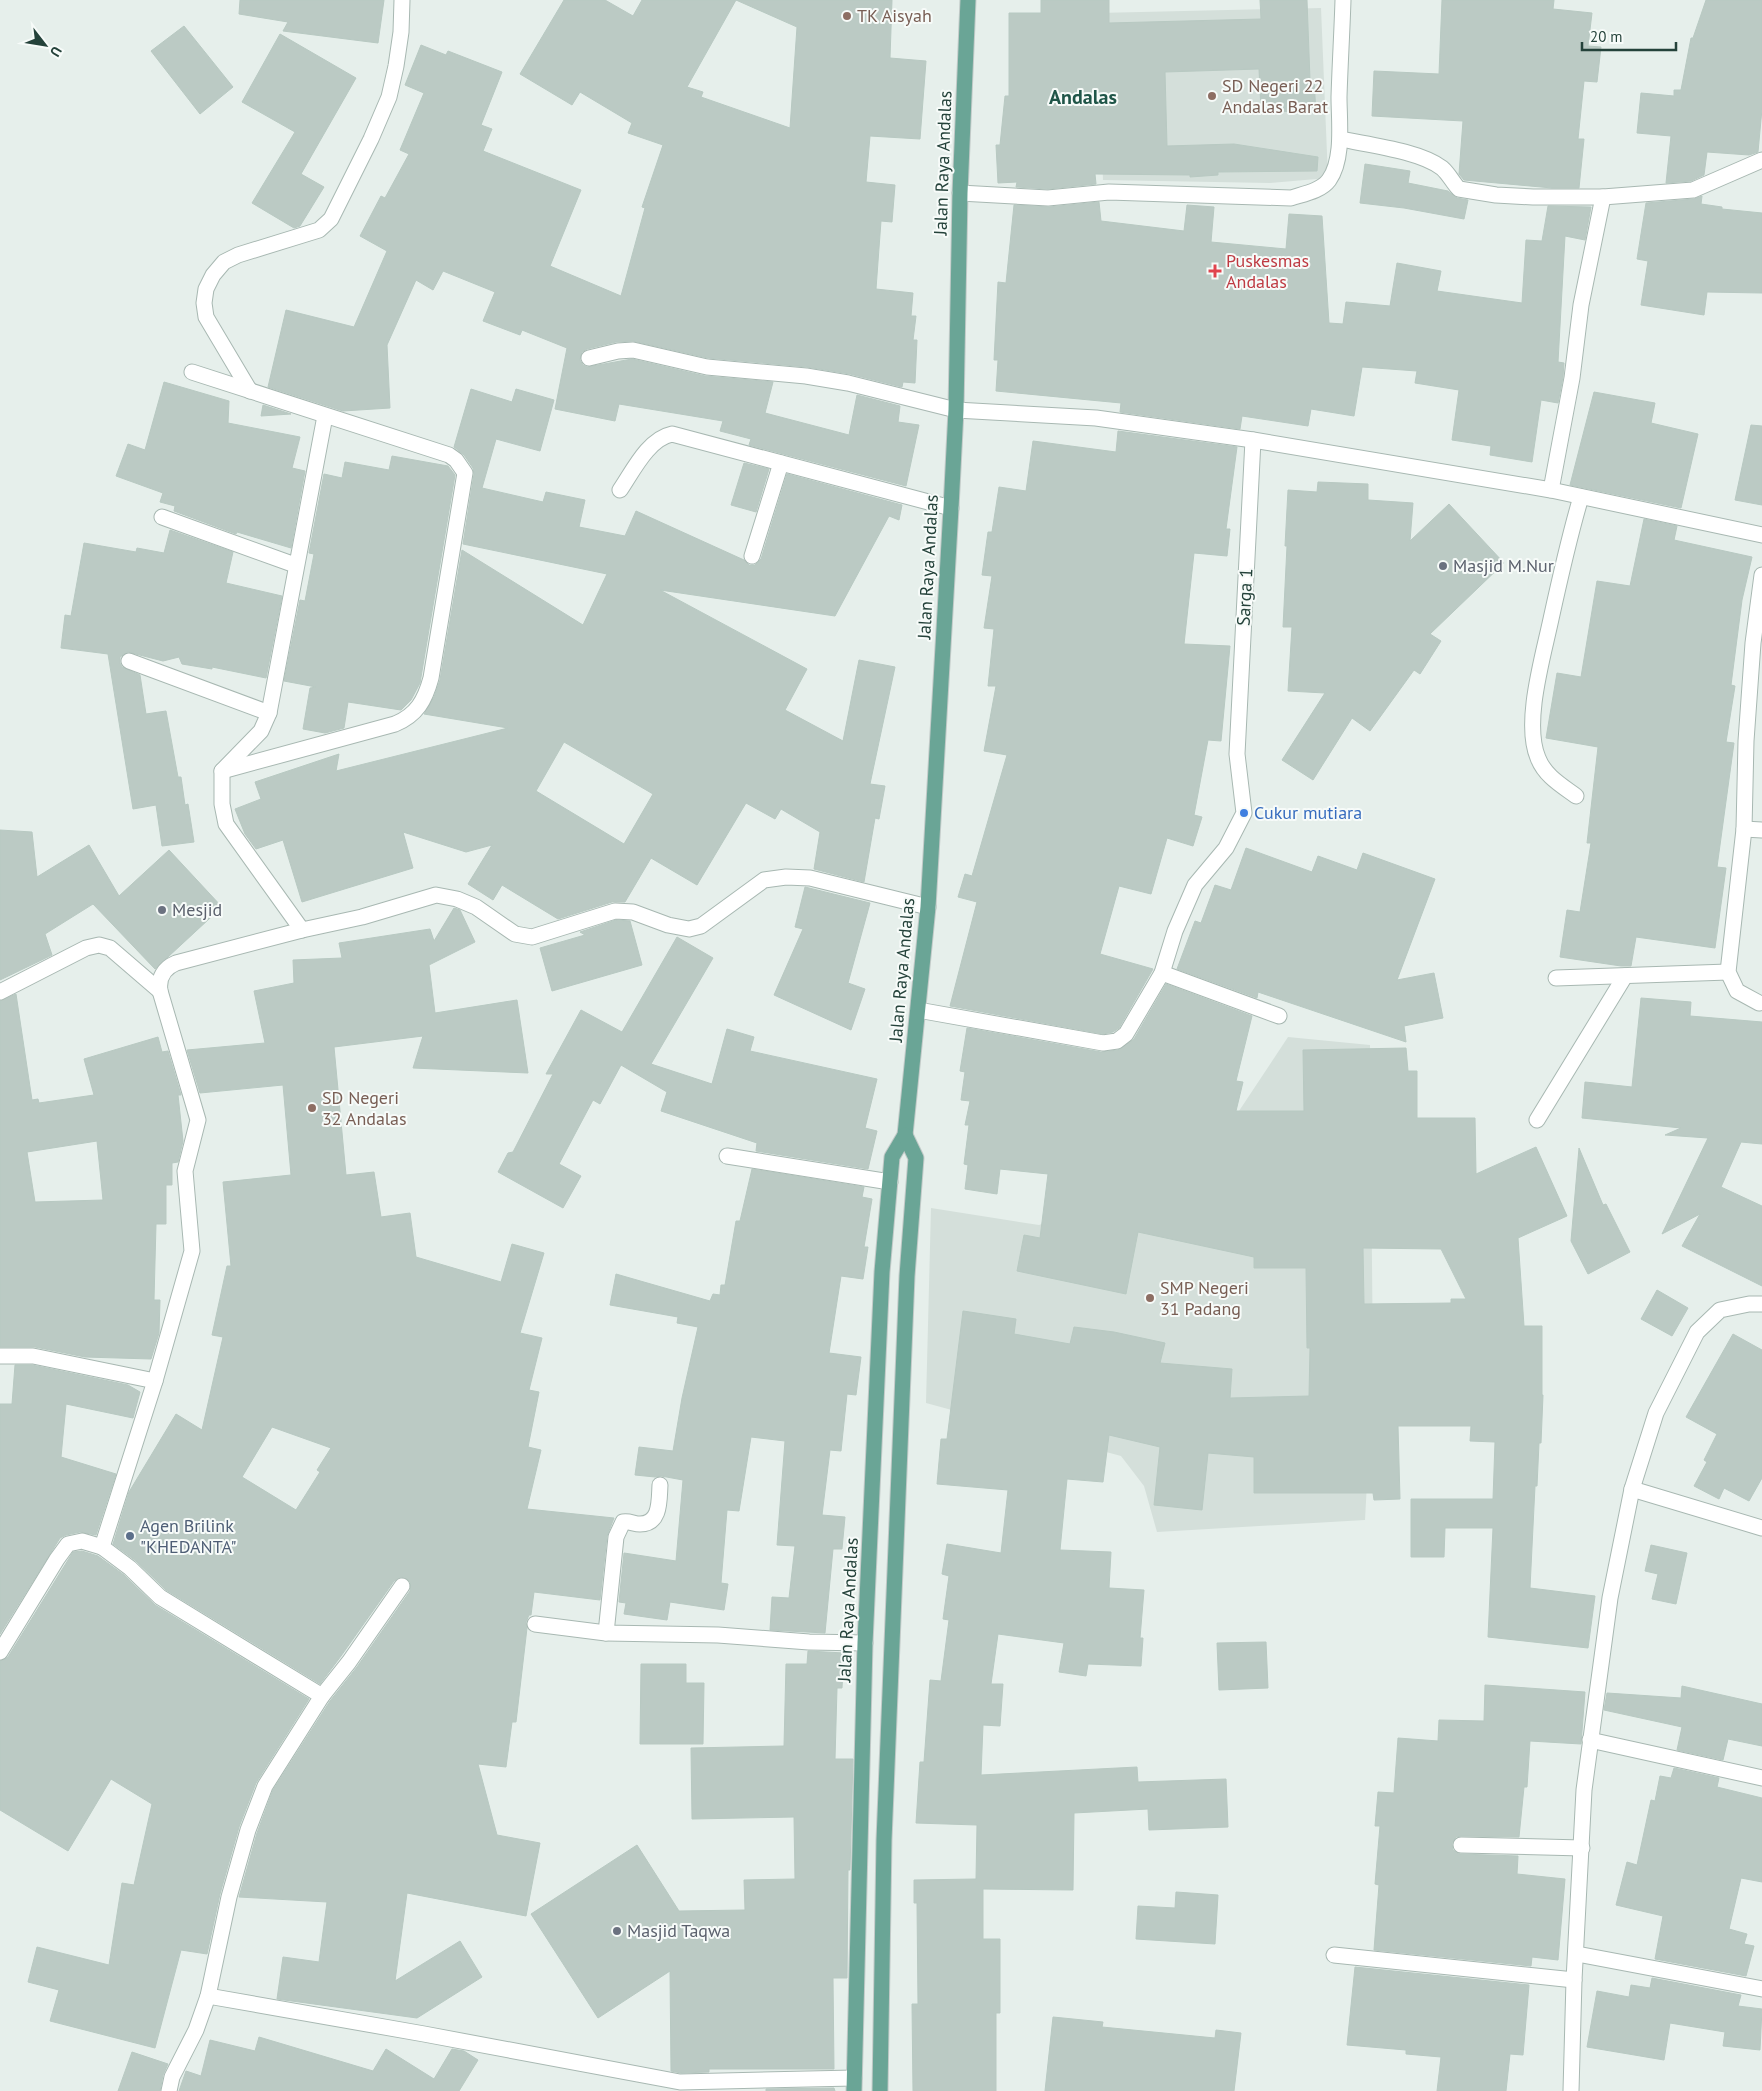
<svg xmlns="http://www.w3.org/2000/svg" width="1762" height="2091" font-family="'PT Sans',sans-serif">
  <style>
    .built { fill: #d4dfda }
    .building { fill: #bbcac4; stroke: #b8c9c2; fill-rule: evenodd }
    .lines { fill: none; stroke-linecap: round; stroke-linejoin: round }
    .minor-casing { stroke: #a8b8b2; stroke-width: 17 }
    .major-casing { stroke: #c2cac8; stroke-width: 17 }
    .minor { stroke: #fff; stroke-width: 15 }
    .major { stroke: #6aa596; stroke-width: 15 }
    .education-dot { fill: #8d6e63; stroke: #f7fbf9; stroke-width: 2 }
    .health-dot { fill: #e0444e; stroke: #f7fbf9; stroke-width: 2 }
    .worship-dot { fill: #6b7280; stroke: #f7fbf9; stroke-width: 2 }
    .shop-dot { fill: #3f7fe0; stroke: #f7fbf9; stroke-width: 2 }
    .service-dot { fill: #5c6f8a; stroke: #f7fbf9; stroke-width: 2 }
    .labels { text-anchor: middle; stroke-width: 4; stroke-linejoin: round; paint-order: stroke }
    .education-label { font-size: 18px; fill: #785e54; stroke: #f7fbf9; text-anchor: start }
    .street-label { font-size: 18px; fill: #24423a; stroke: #f7fbf9 }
    .health-label { font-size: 18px; fill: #be3a42; stroke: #f7fbf9; text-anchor: start }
    .worship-label { font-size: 18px; fill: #5b616d; stroke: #f7fbf9; text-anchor: start }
    .shop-label { font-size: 18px; fill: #366cbe; stroke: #f7fbf9; text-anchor: start }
    .service-label { font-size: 18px; fill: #4e5e75; stroke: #f7fbf9; text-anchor: start }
    .quarter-label { font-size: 20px; font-weight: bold; fill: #1f5548; stroke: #f7fbf9 }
  </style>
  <rect width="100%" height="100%" fill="#e6efeb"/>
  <!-- built -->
  <g class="built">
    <polygon points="1321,8 1328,178 1270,183 1103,180 1097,13"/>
    <polygon points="1288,1037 1370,1045 1373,1372 1365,1520 1157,1532 1144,1486 1121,1456 926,1403 931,1208 1039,1225 1079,1211 1230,1184 1239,1111"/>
  </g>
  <!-- building -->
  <g class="building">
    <polygon points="240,0 384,0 378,43 283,31 288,22 239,14"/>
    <path d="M564 0H605L633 16 642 0H892L890 58 926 61 920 139 870 136 866 182 895 185 892 222 881 221 876 289 913 293 911 316H916L913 340H917L915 383 903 382 902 387 850 374 807 367 708 358 633 341 616 342 587 349 582 352 580 360 583 365 587 367 632 359 705 376 773 382 765 413 849 435 857 395 900 406 898 422 919 425 906 486 749 445 751 439 720 431 723 421 619 404 615 421 555 409 567 348 522 330 520 335 483 321 495 292 443 271 433 290 416 280 387 345 390 408 343 411 268 387 286 310 354 327 387 251 360 236 381 196 385 198 409 154 400 150 424 93 405 85 421 45 446 55 448 51 502 72 481 125 492 129 483 151 581 190 550 266 621 296 645 208 642 207 663 145 628 133 632 123 580 92 572 105 520 74ZM736 0 797 27 790 128 701 97 703 92 687 87Z"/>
    <polygon points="1041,0 1109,0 1109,23 1261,19 1260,0 1307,0 1310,80 1314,80 1316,113 1261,110 1259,69 1165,72 1167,146 1234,144 1318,157 1317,171 1218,172 1218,175 1190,177 1190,175 1095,174 1096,184 1048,189 1016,187 1017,182 998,183 996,145 1000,145 1005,96 1009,96 1009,13 1041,13"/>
    <polygon points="1442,0 1554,0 1553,9 1592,13 1588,46 1601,47 1597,82 1584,81 1578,139 1584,139 1579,188 1552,188 1464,180 1459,174 1463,121 1372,116 1374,71 1439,74"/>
    <polygon points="1706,0 1762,0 1762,109 1758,152 1749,155 1707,152 1704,175 1691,181 1666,183 1671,136 1637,133 1641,93 1674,96 1674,90 1681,90 1691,38 1693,38"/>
    <polygon points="184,26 233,87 200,114 151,51"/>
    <polygon points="280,34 356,78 301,174 324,187 300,226 294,228 252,203 295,132 242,102"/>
    <polygon points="1365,164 1410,171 1408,183 1448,191 1457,198 1468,200 1464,219 1404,208 1360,203"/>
    <polygon points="1702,196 1701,204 1722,207 1722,209 1762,213 1762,293 1707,292 1704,315 1641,305 1648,261 1637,259 1646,203 1694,199"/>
    <polygon points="1099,202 1101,221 1184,231 1187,205 1214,207 1211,242 1286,249 1289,214 1322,216 1329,323 1343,324 1346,302 1390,306 1397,263 1441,271 1437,291 1522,303 1526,240 1542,241 1548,206 1591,207 1585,240 1565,236 1558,362 1564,363 1563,377 1558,403 1541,400 1532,462 1490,455 1491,446 1452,440 1459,390 1415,383 1417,371 1362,367 1354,416 1311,409 1308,426 1242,416 1240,429 1120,412 1121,403 996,391 998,360 994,360 998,282 1006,283 1014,205 1049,207"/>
    <polygon points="164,382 229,401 228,423 300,437 292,468 305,471 291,548 237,532 236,534 174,511 175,506 160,502 163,493 116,476 128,444 145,450"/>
    <path d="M471 389 512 402 516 389 554 400 540 451 496 439 482 488 543 502 546 492 585 500 579 527 625 536 636 511 744 560 749 565H755L761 559 787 474 902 505 899 520 889 516 835 616 660 590 807 669 785 710 843 741 859 660 895 667 870 784 885 786 879 819 875 818 864 882 814 869 820 832 781 809 775 819 746 803 697 885 651 858 625 902H612L558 919 502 885 493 900 468 884 492 845 466 852 403 832 413 868 302 902 283 840 256 849 245 834 235 809 261 799 255 782 339 754 336 771 508 728 424 714 434 697 440 680 462 550 583 625 607 574 463 544 474 474 473 468 464 455 454 447ZM564 742 653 794 624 844 536 791Z"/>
    <polygon points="1594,392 1655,403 1651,423 1698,434 1681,508 1570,485"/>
    <polygon points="263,405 291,414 261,416"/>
    <polygon points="1751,425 1762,426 1762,505 1735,500"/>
    <polygon points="1118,431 1237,447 1226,529 1230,529 1227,556 1194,553 1184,644 1230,646 1221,741 1208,740 1194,815 1202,817 1193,846 1167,838 1151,894 1119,886 1100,954 1153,969 1119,1028 1113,1032 1103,1034 950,1006 977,902 958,897 965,874 972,876 1007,755 984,751 996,686 988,686 994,629 984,628 992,576 982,575 988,532 992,532 999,487 1026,491 1033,441 1116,452"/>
    <polygon points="392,456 448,466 455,475 420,683 411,700 401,710 348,702 344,728 325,733 303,729 310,688 316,687 284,681 300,600 305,601 314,554 309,553 324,474 342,478 345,462 389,470"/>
    <polygon points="744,463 769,469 756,512 731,505"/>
    <polygon points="1318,482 1368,484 1368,500 1413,503 1410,541 1449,504 1504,563 1430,634 1441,641 1420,674 1414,670 1370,731 1352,718 1313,780 1282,760 1325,693 1288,691 1292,627 1283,627 1287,546 1285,546 1288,490 1317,492"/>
    <polygon points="1644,519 1677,526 1674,540 1752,557 1742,600 1731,685 1735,686 1726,742 1734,743 1717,867 1726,868 1715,948 1636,937 1631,966 1621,966 1560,957 1567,910 1580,912 1591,843 1587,843 1598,747 1546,738 1557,673 1581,677 1597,581 1630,586"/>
    <polygon points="170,530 233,552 226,583 282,596 266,678 212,667 212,669 182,664 179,657 163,661 128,652 120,657 120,663 122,667 140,675 146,714 166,711 178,777 181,777 185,805 188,804 194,842 162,846 156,805 133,809 108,654 61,648 65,615 71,616 84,543 136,552 137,548 164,553"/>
    <polygon points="0,830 32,832 37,877 89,845 119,896 169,850 222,907 155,969 93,904 45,934 52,955 0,980"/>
    <polygon points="1246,848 1312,872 1318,856 1357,870 1363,853 1435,879 1397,980 1434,973 1443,1018 1404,1026 1406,1042 1258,992 1257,998 1177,969 1195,921 1201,923 1215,885 1231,890"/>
    <polygon points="805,887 870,903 848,983 865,989 851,1030 774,995 803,929 795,927"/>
    <path d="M454 908 460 910 475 942 429 965 435 1013 517 1000 528 1073 413 1068 423 1036 334 1047 346 1175 374 1172 381 1217 410 1213 416 1257 501 1282 512 1244 544 1253 520 1333 542 1338 529 1390 539 1392 528 1447 541 1450 527 1509 614 1518 607 1536 600 1600 534 1592 531 1615H529L526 1622 527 1628 516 1722H512L506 1767 478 1764 497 1835 540 1843 526 1916 407 1893 395 1981 460 1941 482 1977 417 2018 277 1999 283 1957 319 1962 327 1902 239 1897 257 1833 273 1790 330 1701 357 1667 410 1591V1582L402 1577 394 1581 341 1656 320 1684 166 1590 136 1561 113 1544 129 1492 176 1414 202 1430 223 1337 212 1335 227 1266H231L223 1182 291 1175 283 1085 200 1093 187 1050 265 1043 254 991 294 983 293 960 342 958 339 943 430 929 434 941ZM272 1427 331 1448 317 1470 320 1472 296 1510 242 1477Z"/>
    <polygon points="616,920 630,921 642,965 552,991 540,948 585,935 580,932"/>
    <polygon points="677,937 713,958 651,1064 712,1084 727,1029 754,1037 750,1051 877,1079 865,1128 877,1131 868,1169 756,1151 757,1143 661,1111 667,1092 621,1065 600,1104 593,1100 559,1164 581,1176 563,1208 498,1172 508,1153 513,1152 553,1074 546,1074 581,1010 622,1032"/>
    <path d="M1166 984 1252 1016 1236 1081 1243 1082 1236 1111H1304L1303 1050 1406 1048 1408 1071H1417V1118H1475L1476 1174 1536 1147 1567 1216 1518 1238 1524 1326H1542V1395H1543L1541 1443H1539L1537 1486H1535L1530 1588 1595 1596 1588 1648 1488 1637 1493 1528H1445L1444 1557H1411V1499H1493L1495 1442 1470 1441 1471 1426H1398L1400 1499 1374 1500 1373 1493H1254V1457L1208 1453 1202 1510 1154 1505 1160 1447 1109 1435 1103 1482 1067 1479 1060 1550 1111 1552 1109 1588 1144 1590 1140 1638H1143L1141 1666 1088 1664 1086 1676 1059 1672 1064 1643 998 1634 991 1684H1003L1000 1726 983 1725 981 1775 1137 1767 1138 1782 1226 1779 1228 1827 1149 1830 1148 1809 1074 1813 1073 1890 983 1889V1939H1000V2013H996V2091H913L912 2004H918L917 1903H914V1880L976 1879 977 1825 916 1823 920 1762H924L930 1680 941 1681 949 1620 943 1619 949 1576 942 1574 947 1544 1001 1553 1008 1490 937 1484 941 1439H947L963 1311 1016 1319 1014 1334 1070 1344 1074 1327 1114 1332 1165 1343 1160 1363 1232 1369 1230 1398 1309 1396 1310 1348H1307L1306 1268H1254V1257L1138 1232 1126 1294 1017 1271 1024 1235 1040 1238 1048 1174 1000 1169 997 1194 965 1189 968 1165 964 1164 969 1125H965L970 1101 961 1100 965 1072 960 1071 967 1028 1101 1052 1118 1050 1134 1039ZM1363 1248 1441 1249 1466 1299H1451V1303L1364 1304Z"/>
    <path d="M16 994 32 1100 38 1099 39 1103 94 1095 84 1059 158 1037 162 1052 168 1051 181 1095H178L183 1141 178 1162 172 1163V1185H166V1224H156L154 1300H160L159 1333 151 1359 85 1357 35 1347H0V1001ZM97 1141 103 1200 35 1202 27 1152Z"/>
    <polygon points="1641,998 1691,1002 1690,1016 1762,1022 1762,1144 1741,1142 1721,1187 1762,1206 1762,1286 1682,1246 1700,1214 1662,1234 1708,1138 1665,1135 1681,1128 1582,1118 1585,1082 1632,1087"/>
    <polygon points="1579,1148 1603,1205 1606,1204 1630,1252 1588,1274 1571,1241"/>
    <polygon points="752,1169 864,1187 862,1197 872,1199 864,1247 868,1247 863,1279 841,1276 829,1353 861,1357 856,1395 847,1394 841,1451 830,1450 822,1515 845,1517 842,1549 833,1549 825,1633 770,1630 772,1597 789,1598 795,1546 777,1545 785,1441 751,1437 739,1511 727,1510 721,1583 728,1584 724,1610 670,1602 667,1620 624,1614 626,1603 619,1602 624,1553 676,1561 683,1480 661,1476 655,1477 635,1475 639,1447 673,1451 682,1398 698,1327 677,1323 678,1317 610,1305 616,1274 710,1301 713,1294 720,1295 721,1285 725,1285 736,1221 740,1221"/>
    <polygon points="1657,1290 1688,1308 1672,1336 1641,1319"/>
    <polygon points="1733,1334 1762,1350 1762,1478 1749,1501 1724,1488 1719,1499 1694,1486 1707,1462 1704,1460 1717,1434 1686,1417"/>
    <polygon points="15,1365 32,1365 128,1385 140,1392 133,1418 66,1404 61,1457 116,1474 96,1535 80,1532 66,1535 60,1538 0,1634 0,1404 12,1404"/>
    <polygon points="1651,1545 1687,1553 1676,1604 1652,1599 1658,1574 1645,1571"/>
    <polygon points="82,1551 98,1556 124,1575 155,1605 309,1699 256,1783 239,1827 220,1894 207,1954 181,1950 155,2048 50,2021 59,1990 28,1982 37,1947 109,1965 122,1883 134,1885 152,1804 111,1779 68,1851 0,1810 0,1661 8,1657 73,1552"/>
    <polygon points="1266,1642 1268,1688 1219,1690 1217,1643"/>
    <polygon points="808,1651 844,1653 842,1688 837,1688 835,1759 853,1759 850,1870 848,1870 847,1978 833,1978 834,2069 709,2069 709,2072 681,2073 671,2071 670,1971 598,2018 531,1914 637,1845 679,1911 745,1910 744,1880 795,1879 794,1817 692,1819 691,1748 784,1746 786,1664 807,1664"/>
    <polygon points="641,1664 686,1664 686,1683 704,1683 703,1744 640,1744"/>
    <polygon points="1485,1685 1585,1692 1581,1744 1530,1741 1527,1787 1524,1787 1519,1837 1461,1836 1456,1837 1452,1844 1453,1850 1460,1854 1518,1856 1517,1874 1565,1879 1558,1960 1532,1957 1531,1966 1374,1950 1379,1885 1375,1884 1380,1826 1375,1826 1378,1792 1394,1793 1398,1738 1438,1741 1439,1720 1484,1721"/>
    <polygon points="1682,1686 1762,1704 1762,1746 1728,1739 1723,1760 1677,1750 1682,1727 1604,1710 1607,1693 1681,1698"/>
    <polygon points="1674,1768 1719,1778 1717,1787 1762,1798 1762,1882 1741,1878 1729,1929 1747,1934 1744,1944 1754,1946 1746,1976 1655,1959 1663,1916 1616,1905 1627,1862 1637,1865 1651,1800 1655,1801 1660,1776 1671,1778"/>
    <polygon points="1176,1892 1218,1895 1215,1944 1136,1939 1138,1906 1175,1908"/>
    <polygon points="1355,1967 1529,1985 1523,2055 1510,2054 1506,2091 1437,2091 1441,2057 1406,2054 1406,2050 1347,2045"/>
    <polygon points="1652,1978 1741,1995 1738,2006 1762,2009 1760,2050 1723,2046 1725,2032 1670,2023 1664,2060 1587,2047 1597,1991 1629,1997 1631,1985 1650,1988"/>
    <polygon points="1053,2017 1103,2022 1102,2027 1215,2038 1216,2030 1241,2033 1234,2091 1045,2091"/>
    <polygon points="259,2037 373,2071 386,2049 434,2079 452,2049 464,2051 478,2060 459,2091 179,2091 186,2071 201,2076 210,2040 255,2051"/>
    <polygon points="132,2052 168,2064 163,2075 160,2091 118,2091"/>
    <polygon points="834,2088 835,2091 766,2091 766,2089"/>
  </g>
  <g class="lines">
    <!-- minor casing -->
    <g class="minor-casing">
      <g id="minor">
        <path d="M1341 139C1369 145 1420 151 1442 168 1449 174 1453 183 1459 189L1496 195 1533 197H1603L1693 190 1762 160"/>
        <path d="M960 193 1048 198 1109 192 1291 198C1303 194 1321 191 1329 180 1344 159 1339 121 1339 97 1340 64 1342 32 1343 0"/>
        <polyline points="589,358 618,351 633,350 707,367 806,376 848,383 956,410 1096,418 1253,440 1551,490 1762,535"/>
        <path d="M192 372 449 455 456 460 465 473 431 678C425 700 417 715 395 724L222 771"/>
        <polyline points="250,391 206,317 204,303 206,289 213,275 224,262 238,255 319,230 331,219 371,139 389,97 396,66 401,32 402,0"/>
        <path d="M620 490C633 471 648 439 672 434L951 508"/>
        <polyline points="1551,490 1572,378 1581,305 1603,197"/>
        <polyline points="162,517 295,565"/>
        <polyline points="752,556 781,463"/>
        <polyline points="129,661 269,713"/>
        <path d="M1576 796C1561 785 1545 776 1538 758 1523 723 1543 657 1551 619 1560 578 1569 537 1581 497"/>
        <polyline points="1744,829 1762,830"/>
        <polyline points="302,930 226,824 222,804 222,771 261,731 269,713 325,416"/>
        <polyline points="1162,973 1279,1016"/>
        <polyline points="1556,978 1728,972"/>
        <polyline points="0,992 86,948 99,945 110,948 160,991"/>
        <polyline points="1759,1003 1737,991 1728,972 1744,829 1746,741 1753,643 1762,575"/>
        <polyline points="918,1010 1103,1043 1117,1041 1126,1034 1162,973 1175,931 1195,885 1226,848 1244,813 1237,754 1253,440"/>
        <polyline points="1537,1120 1625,976"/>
        <polyline points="727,1156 890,1182"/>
        <polyline points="0,1356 33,1356 155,1381"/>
        <polyline points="1632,1489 1762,1528"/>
        <polyline points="535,1624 606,1633 718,1635 809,1642 865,1643"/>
        <path d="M606 1633 616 1537 623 1522C630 1521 634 1524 640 1524 661 1524 659 1500 660 1485"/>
        <polyline points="0,1652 57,1559 68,1544 82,1541 102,1547"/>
        <polyline points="322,1696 349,1662 402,1586"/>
        <polyline points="1590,1740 1762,1778"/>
        <polyline points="1461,1845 1582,1848"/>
        <polyline points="1577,1954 1762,1989"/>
        <polyline points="1334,1955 1574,1980"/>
        <polyline points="208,1996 424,2034 680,2082 854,2078"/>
        <path d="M169 2091 172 2077 196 2030 208 1996 229 1897 248 1830 265 1786 322 1696 160 1597 130 1568 102 1547 155 1381 192 1251 185 1171 198 1120 160 991C158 978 164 968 176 963L302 930 362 917 436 895 457 899 476 907 515 934 532 937 615 911 633 912 668 925 689 929 701 926 764 880 786 877 810 878 928 907"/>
        <polyline points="1571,2091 1574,1980 1584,1790 1610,1598 1632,1489 1656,1413 1697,1332 1720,1310 1749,1304 1762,1304"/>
      </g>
    </g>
    <!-- major casing -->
    <g class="major-casing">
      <g id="major">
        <polyline points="854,2091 865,1643 882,1272 892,1157 905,1135 928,907 951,508 956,410 960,193 968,0"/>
        <polyline points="880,2091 884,1840 907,1276 916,1158 905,1135"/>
      </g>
    </g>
    <!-- minor -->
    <use href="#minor" class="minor"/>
    <!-- major -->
    <use href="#major" class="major"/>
  </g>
  <!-- markers -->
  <g class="education-dot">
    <circle cx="847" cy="16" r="5"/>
    <circle cx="1212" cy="96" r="5"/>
    <circle cx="312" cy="1108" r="5"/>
    <circle cx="1150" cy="1298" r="5"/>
  </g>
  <path class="health-dot" d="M1212.5 263.5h5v5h5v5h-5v5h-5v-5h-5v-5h5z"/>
  <g class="worship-dot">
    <circle cx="1443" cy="566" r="5"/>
    <circle cx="162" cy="910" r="5"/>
    <circle cx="617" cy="1931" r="5"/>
  </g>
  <circle class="shop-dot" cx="1244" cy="813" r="5"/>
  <circle class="service-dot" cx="130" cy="1536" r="5"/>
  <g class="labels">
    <!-- education labels -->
    <g class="education-label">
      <text x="857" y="22">TK Aisyah</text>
      <text x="1222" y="92">SD Negeri 22<tspan x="1222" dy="21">Andalas Barat</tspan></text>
      <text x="322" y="1104">SD Negeri<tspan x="322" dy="21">32 Andalas</tspan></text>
      <text x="1160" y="1294">SMP Negeri<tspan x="1160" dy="21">31 Padang</tspan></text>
    </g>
    <!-- street labels -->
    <g class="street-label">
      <text transform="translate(943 163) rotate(-88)" y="6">Jalan Raya Andalas</text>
      <text transform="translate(928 567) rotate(-87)" y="6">Jalan Raya Andalas</text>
      <text transform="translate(1245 597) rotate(-87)" y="6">Sarga 1</text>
      <text transform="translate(902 970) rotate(-85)" y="6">Jalan Raya Andalas</text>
      <text transform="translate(848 1610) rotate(-87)" y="6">Jalan Raya Andalas</text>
    </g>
    <!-- health labels -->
    <g class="health-label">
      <text x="1226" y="267">Puskesmas<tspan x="1226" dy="21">Andalas</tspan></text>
    </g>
    <!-- worship labels -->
    <g class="worship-label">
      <text x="1453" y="572">Masjid M.Nur</text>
      <text x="172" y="916">Mesjid</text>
      <text x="627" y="1937">Masjid Taqwa</text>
    </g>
    <!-- shop labels -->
    <g class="shop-label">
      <text x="1254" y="819">Cukur mutiara</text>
    </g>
    <!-- service labels -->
    <g class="service-label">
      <text x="140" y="1532">Agen Brilink<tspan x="140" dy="21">"KHEDANTA"</tspan></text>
    </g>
    <!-- quarter labels -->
    <g class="quarter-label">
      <text x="1083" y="104">Andalas</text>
    </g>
  </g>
  <!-- north arrow -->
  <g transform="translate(45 45) rotate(121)" stroke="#f7fbf9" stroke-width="4" paint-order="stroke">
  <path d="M0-4L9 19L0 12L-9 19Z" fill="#24423a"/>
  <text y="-8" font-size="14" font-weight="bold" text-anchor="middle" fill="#24423a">U</text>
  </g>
  <!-- scale -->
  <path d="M1582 42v8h94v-8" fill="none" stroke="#24423a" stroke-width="2.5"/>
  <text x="1590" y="42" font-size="15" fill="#24423a" stroke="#f7fbf9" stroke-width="4" paint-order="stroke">20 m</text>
</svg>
